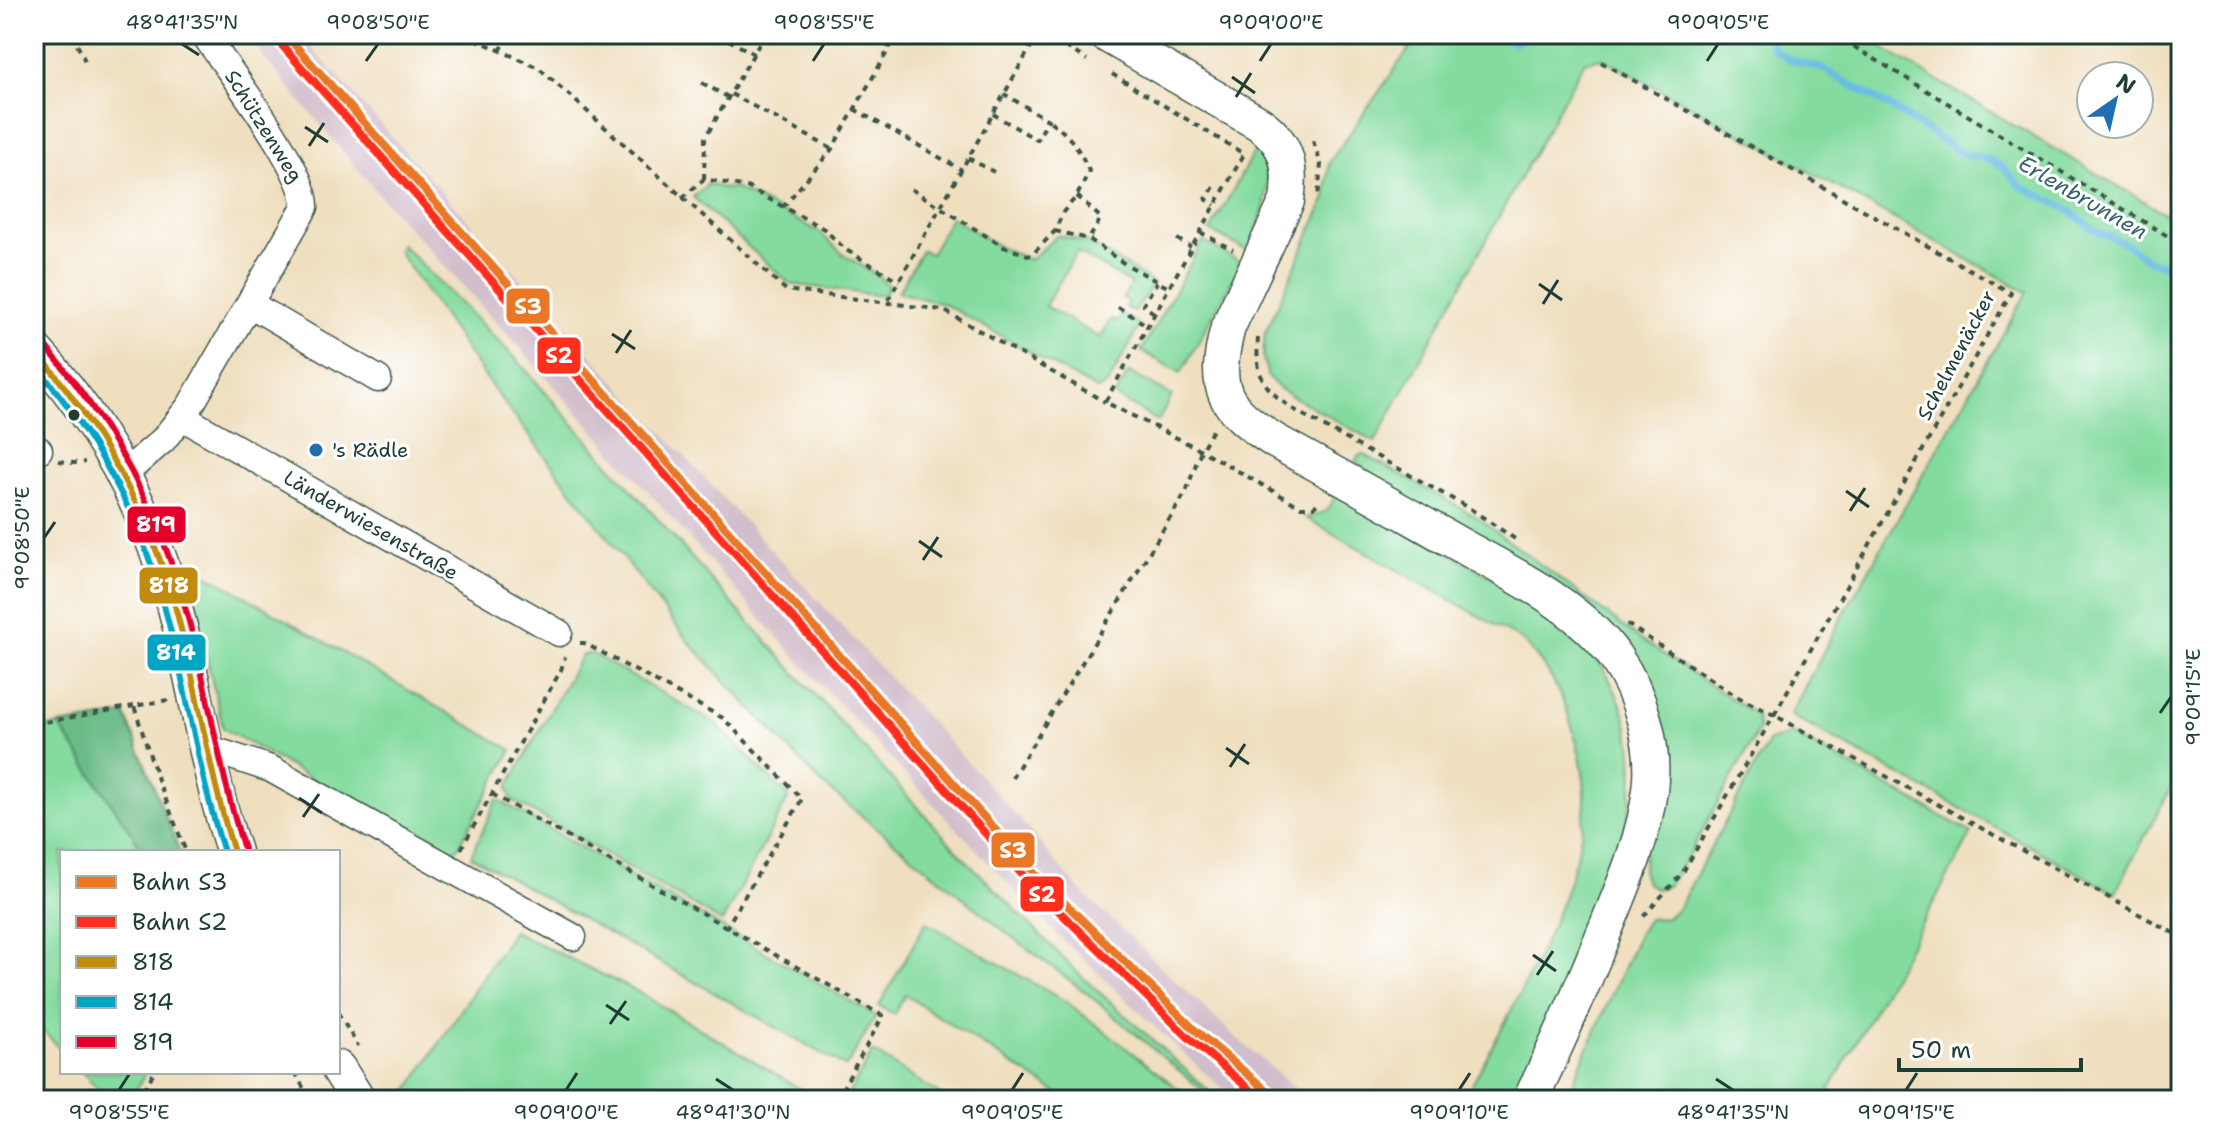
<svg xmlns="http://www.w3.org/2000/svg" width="2215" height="1134" font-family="'Shantell Sans',sans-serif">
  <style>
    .industrial { fill: #d1bdcb }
    .green { fill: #84db9f; stroke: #528c6a; stroke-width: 2 }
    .forest { fill: #6bbb86; stroke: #457c5d; stroke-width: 2 }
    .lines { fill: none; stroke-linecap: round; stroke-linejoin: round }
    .stream { stroke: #67bce4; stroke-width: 7 }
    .minor-casing { stroke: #3e5549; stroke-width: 29 }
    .major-casing { stroke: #3e5549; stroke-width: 37 }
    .path { stroke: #3e5549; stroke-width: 4; stroke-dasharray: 6 6; stroke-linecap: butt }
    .minor { stroke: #fff; stroke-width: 26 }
    .major { stroke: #fff; stroke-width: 34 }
    .bus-1-casing { stroke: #fff; stroke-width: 12 }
    .bus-2-casing { stroke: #fff; stroke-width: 12 }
    .bus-3-casing { stroke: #fff; stroke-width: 12 }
    .bus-1 { stroke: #c18c0d; stroke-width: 6 }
    .bus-2 { stroke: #02a4c6; stroke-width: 6 }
    .bus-3 { stroke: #e4002b; stroke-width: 6 }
    .rail-1-casing { stroke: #fff; stroke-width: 14 }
    .rail-2-casing { stroke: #fff; stroke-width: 14 }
    .rail-1 { stroke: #e97726; stroke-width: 8 }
    .rail-2 { stroke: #ff2e1d; stroke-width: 8 }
    .ticks { fill: none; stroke: #1f3d34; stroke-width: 3 }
    .bus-dot { fill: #1f3d34; stroke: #fff; stroke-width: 3 }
    .poi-dot { fill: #1f6fb2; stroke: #fff; stroke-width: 3 }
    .labels { text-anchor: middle; stroke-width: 6; stroke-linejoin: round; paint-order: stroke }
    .street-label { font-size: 20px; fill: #1f3d34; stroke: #fff }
    .poi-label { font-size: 20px; fill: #1f3d34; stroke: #fff; text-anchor: start }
    .water-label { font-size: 22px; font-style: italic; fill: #356369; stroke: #fff }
    .line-badge { stroke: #fff; stroke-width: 3 }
    .badge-label { font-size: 22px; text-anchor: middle; font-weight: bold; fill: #fff }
    .neatline { fill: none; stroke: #1f3d34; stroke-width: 3 }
    .ticks-label { font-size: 20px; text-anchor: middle; fill: #1f3d34 }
  </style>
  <rect width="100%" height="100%" fill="#fff"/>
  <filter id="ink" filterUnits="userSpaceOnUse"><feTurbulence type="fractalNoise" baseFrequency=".0125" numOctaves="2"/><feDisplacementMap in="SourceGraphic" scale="16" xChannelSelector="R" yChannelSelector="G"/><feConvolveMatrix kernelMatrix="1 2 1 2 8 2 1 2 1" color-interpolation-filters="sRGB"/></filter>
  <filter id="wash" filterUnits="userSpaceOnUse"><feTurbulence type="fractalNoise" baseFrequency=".006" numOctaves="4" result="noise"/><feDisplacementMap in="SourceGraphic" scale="32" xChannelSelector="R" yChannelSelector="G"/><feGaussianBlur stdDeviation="1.8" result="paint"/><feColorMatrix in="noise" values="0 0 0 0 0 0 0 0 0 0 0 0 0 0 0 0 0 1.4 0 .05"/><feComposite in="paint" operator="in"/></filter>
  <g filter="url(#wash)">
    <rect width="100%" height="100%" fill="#efdfbf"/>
    <!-- industrial -->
    <polygon class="industrial" points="244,34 299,34 513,271 998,795 1081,891 1231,1033 1309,1100 1238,1100 1200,1069 1053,931 798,660 530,359 388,205"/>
    <!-- green -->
    <g class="green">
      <polygon points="1391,34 1858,34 2181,223 2181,769 2115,893 1790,715 1838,624 2027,292 1603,58 1584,62 1375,442 1281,390 1268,377 1263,357 1265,333 1326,198 1329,163 1409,49"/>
      <path d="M1257 147C1277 186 1263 214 1248 251L1210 231Z"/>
      <polygon points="708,184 726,189 733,187 818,231 844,255 879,276 889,286 883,296 790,284 693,197"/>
      <polygon points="951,217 1000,247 1030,260 1058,235 1089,243 1153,283 1135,312 1125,307 1128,302 1123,298 1131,284 1077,252 1045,306 1100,338 1111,319 1117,322 1121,314 1140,325 1108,384 1097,390 944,304 898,292 922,250 930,254"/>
      <polygon points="1203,241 1242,263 1181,373 1141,351"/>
      <polygon points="401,244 516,359 738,610 962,856 1078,973 1209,1091 1207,1094 1088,994 1008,934 821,783 688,641 494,390 398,251"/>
      <polygon points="1129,372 1172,396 1158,421 1115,396"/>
      <polygon points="1363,454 1474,515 1643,641 1756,715 1759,729 1691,851 1669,885 1658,889 1646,883 1643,874 1649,691 1419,507 1355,462 1358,456"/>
      <path d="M1336 496C1386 518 1434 543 1481 571 1513 589 1545 607 1572 631 1592 649 1607 672 1617 695 1657 784 1613 873 1577 956 1556 1004 1537 1053 1513 1100H1464C1507 1015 1581 897 1585 802 1586 777 1580 753 1573 730 1562 692 1549 669 1523 641L1306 518 1325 512Z"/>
      <polygon points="184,561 512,750 457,849 442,854 223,728"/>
      <polygon points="591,653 715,723 789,797 722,922 511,799 508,787 581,656"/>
      <polygon points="59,725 144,852 62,852 62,1051 34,1021 34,730"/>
      <polygon points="1793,734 1972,833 1824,1100 1565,1100 1639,933 1648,919 1667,918 1679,907 1769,741"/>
      <polygon points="497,799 876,1016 846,1067 471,856"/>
      <polygon points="926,922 1068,1003 1193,1100 1068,1100 905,995 894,1014 879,1006"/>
      <polygon points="513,931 640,993 819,1100 402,1100"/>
      <polygon points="873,1052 948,1100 845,1100"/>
      <polygon points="82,1072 146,1072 130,1100 109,1100"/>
    </g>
    <!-- forest -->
    <polygon class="forest" points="125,714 180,852 144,852 59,725"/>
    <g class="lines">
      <!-- stream -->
      <g class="stream">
        <polyline points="1484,34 1512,42 1545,34"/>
        <polyline points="1767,34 1774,50 1791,60 1821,68 1889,106 1964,155 1989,159 2004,168 2020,186 2066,208 2096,231 2123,242 2150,261 2173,268 2181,273"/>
      </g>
    </g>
  </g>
  <g filter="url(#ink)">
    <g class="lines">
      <!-- minor casing -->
      <g class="minor-casing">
        <g id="minor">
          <polyline points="250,304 378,379"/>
          <polyline points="182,417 559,633"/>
          <polyline points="34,449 39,450"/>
          <path d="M124 474 163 440 190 406 305 207C307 171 227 68 204 34"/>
          <polyline points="207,748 271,769 573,937"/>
        </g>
      </g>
      <!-- major casing -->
      <g class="major-casing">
        <g id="major">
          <path d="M1105 34 1260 124C1288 144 1292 168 1287 201L1228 327C1212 389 1222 407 1275 441 1336 474 1395 508 1455 542 1508 572 1581 606 1616 658 1641 695 1656 746 1650 790 1643 843 1621 891 1601 940 1579 994 1556 1048 1530 1100"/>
          <path d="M34 349C108 429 154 521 180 627 198 701 209 779 234 852"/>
          <polyline points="338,1068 358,1100"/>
        </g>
      </g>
      <!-- path -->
      <g class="path">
        <polyline points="72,34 85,61"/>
        <polyline points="464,34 539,68 786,290 943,310 1105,402"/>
        <polyline points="718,34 754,54"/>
        <polyline points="1045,34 1087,60"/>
        <polyline points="1833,34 2181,244"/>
        <polyline points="500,51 510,34"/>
        <polyline points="1601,62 2011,293 1774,715 2181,937"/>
        <polyline points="1112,74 1244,154 1105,402 1201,450 1301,507 1314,507 1321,500"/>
        <polyline points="702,83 728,97"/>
        <polyline points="731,94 832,149"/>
        <polyline points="854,109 962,170"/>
        <polyline points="993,114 1037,140 1048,120 1004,94"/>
        <polyline points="1313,141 1321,164 1318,198"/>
        <polyline points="968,158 994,172"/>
        <polyline points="704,179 705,138 765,34"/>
        <polyline points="1214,187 1206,199 1215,205"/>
        <path d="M911 189 1004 247 1031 256 1055 231 1063 212 1077 196 1089 171C1079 148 1069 134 1048 120"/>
        <polyline points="1077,196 1101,218 1089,239"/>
        <polyline points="682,198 704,179 747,187 824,229 846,250 899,281"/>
        <polyline points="783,207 832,149 890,47 867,34"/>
        <polyline points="1055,231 1089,239 1122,262 1169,288"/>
        <polyline points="1200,232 1233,250"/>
        <polyline points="1177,239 1191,247"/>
        <polyline points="888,300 1038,34"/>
        <polyline points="1118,307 1148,326"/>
        <polyline points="1154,313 1143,305 1157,282"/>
        <path d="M1258 338C1255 376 1263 388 1293 409L1472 510 1518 541"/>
        <polyline points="59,461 73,463 85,462"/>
        <polyline points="1627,624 1736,696 1774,715 1683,872 1643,917"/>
        <polyline points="580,643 584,643 723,718 802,799 726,928"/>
        <polyline points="168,700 134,706 157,777 186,852"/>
        <polyline points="34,724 134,706"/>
        <polyline points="1012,778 1186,492 1201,450 1214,428"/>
        <polyline points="492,794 883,1016 836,1100"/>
        <polyline points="461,849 561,670 565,657"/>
        <polyline points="338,1013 358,1046"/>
        <polyline points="295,1072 310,1100"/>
        <polyline points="138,1100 154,1072"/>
      </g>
      <!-- minor -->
      <use href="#minor" class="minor"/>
      <!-- major -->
      <use href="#major" class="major"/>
      <!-- bus-1 casing -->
      <g class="bus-1-casing">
        <path id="bus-1" d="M34 349C95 420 140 496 169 586 196 673 206 765 234 852"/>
      </g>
      <!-- bus-2 casing -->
      <g class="bus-2-casing">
        <path id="bus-2" d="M34 364C92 431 135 507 160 592 186 677 196 767 224 852"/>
      </g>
      <!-- bus-3 casing -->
      <g class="bus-3-casing">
        <path id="bus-3" d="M42 342C104 414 150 493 178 584 206 671 216 762 244 849"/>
      </g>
      <!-- bus-1 -->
      <use href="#bus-1" class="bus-1"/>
      <!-- bus-2 -->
      <use href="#bus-2" class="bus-2"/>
      <!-- bus-3 -->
      <use href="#bus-3" class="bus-3"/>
      <!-- rail-1 casing -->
      <g class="rail-1-casing">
        <polyline id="rail-1" points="285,34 1033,872 1195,1030 1278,1100"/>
      </g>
      <!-- rail-2 casing -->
      <g class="rail-2-casing">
        <polyline id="rail-2" points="278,41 1026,879 1188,1037 1262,1100"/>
      </g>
      <!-- rail-1 -->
      <use href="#rail-1" class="rail-1"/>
      <!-- rail-2 -->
      <use href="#rail-2" class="rail-2"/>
    </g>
  </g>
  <!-- ticks -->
  <path class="ticks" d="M182 44 199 55M366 61 378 44M813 61 824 44M1260 61 1271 44M1707 61 1718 44M1232 77 1255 93M1236 97 1251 73M305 127 328 142M309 146 324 123M1539 284 1562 300M1543 304 1558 280M612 334 635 349M616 353 631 330M1846 491 1869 507M1850 511 1865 488M44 538 55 522M919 541 942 557M923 560 938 537M2160 713 2171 697M1226 748 1249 764M1230 767 1245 744M299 798 322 813M303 817 319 794M1533 955 1556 971M1537 975 1553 951M606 1005 629 1020M610 1024 626 1001M716 1079 733 1090M1716 1079 1733 1090M119 1090 130 1073M566 1090 577 1073M1012 1090 1023 1073M1459 1090 1470 1073M1906 1090 1917 1073"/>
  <!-- markers -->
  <circle class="bus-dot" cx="74" cy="415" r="7"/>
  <circle class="poi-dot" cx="316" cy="450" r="8"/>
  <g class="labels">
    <!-- street labels -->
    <g class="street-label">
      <text transform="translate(264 126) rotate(58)" y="7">Schützenweg</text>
      <text transform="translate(1956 355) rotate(-62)" y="7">Schelmenäcker</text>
      <text transform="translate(371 525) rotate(30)" y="7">Länderwiesenstraße</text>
    </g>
    <!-- poi labels -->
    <g class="poi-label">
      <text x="332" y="457">'s Rädle</text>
    </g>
    <!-- water labels -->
    <g class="water-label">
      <text transform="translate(2083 197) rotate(30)" y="8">Erlenbrunnen</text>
    </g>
  </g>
  <g class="line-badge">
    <rect x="505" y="287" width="46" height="38" rx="8" fill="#e97726"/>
    <rect x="536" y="336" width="46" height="39" rx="8" fill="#ff2e1d"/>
    <rect x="126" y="505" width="61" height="39" rx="8" fill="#e4002b"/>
    <rect x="138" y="566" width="61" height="39" rx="8" fill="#c18c0d"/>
    <rect x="146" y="633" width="61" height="39" rx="8" fill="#02a4c6"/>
    <rect x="990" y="831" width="46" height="38" rx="8" fill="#e97726"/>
    <rect x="1019" y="875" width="46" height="38" rx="8" fill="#ff2e1d"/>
  </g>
  <g class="badge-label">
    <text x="528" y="314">S3</text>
    <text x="559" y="363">S2</text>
    <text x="156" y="532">819</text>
    <text x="169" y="593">818</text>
    <text x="176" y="660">814</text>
    <text x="1013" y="858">S3</text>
    <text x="1042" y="902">S2</text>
  </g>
  <!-- margin -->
  <rect width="2215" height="1134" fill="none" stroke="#fff" stroke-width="88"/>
  <!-- legend -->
  <rect x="60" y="850" width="280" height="224" fill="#ffffff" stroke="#a5b1ae" stroke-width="2"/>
  <rect x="76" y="876" width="40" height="12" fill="#e97726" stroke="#a5b1ae" stroke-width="2"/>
  <text x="132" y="890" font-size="24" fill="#1f3d34">Bahn S3</text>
  <rect x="76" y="916" width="40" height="12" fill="#ff2e1d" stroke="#a5b1ae" stroke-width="2"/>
  <text x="132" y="930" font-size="24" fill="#1f3d34">Bahn S2</text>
  <rect x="76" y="956" width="40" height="12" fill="#c18c0d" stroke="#a5b1ae" stroke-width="2"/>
  <text x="132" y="970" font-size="24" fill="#1f3d34">818</text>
  <rect x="76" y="996" width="40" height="12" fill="#02a4c6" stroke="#a5b1ae" stroke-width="2"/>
  <text x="132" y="1010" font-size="24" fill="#1f3d34">814</text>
  <rect x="76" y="1036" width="40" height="12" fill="#e4002b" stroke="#a5b1ae" stroke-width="2"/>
  <text x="132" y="1050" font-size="24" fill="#1f3d34">819</text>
  <!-- north arrow -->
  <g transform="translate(2115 100) rotate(34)"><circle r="38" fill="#ffffff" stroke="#a5b1ae" stroke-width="2"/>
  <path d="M0-6L14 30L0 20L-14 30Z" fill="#1f6fb2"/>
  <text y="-12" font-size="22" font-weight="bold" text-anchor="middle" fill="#1f3d34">N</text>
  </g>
  <!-- scale -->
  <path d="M1899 1058v12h182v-12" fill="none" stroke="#1f3d34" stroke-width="4"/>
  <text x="1911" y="1058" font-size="24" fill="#1f3d34" stroke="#ffffff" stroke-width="6" paint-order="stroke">50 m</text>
  <rect x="44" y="44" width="2127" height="1046" class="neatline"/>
  <g class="ticks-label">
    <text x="182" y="29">48°41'35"N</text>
    <text x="378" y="29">9°08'50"E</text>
    <text x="824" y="29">9°08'55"E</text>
    <text x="1271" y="29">9°09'00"E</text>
    <text x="1718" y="29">9°09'05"E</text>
    <text transform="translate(22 538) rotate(-90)" y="7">9°08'50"E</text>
    <text transform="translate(2193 697) rotate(-90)" y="7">9°09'15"E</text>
    <text x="119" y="1119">9°08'55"E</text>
    <text x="566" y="1119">9°09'00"E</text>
    <text x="733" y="1119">48°41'30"N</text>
    <text x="1012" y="1119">9°09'05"E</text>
    <text x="1459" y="1119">9°09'10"E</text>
    <text x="1733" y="1119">48°41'35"N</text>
    <text x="1906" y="1119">9°09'15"E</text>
  </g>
</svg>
